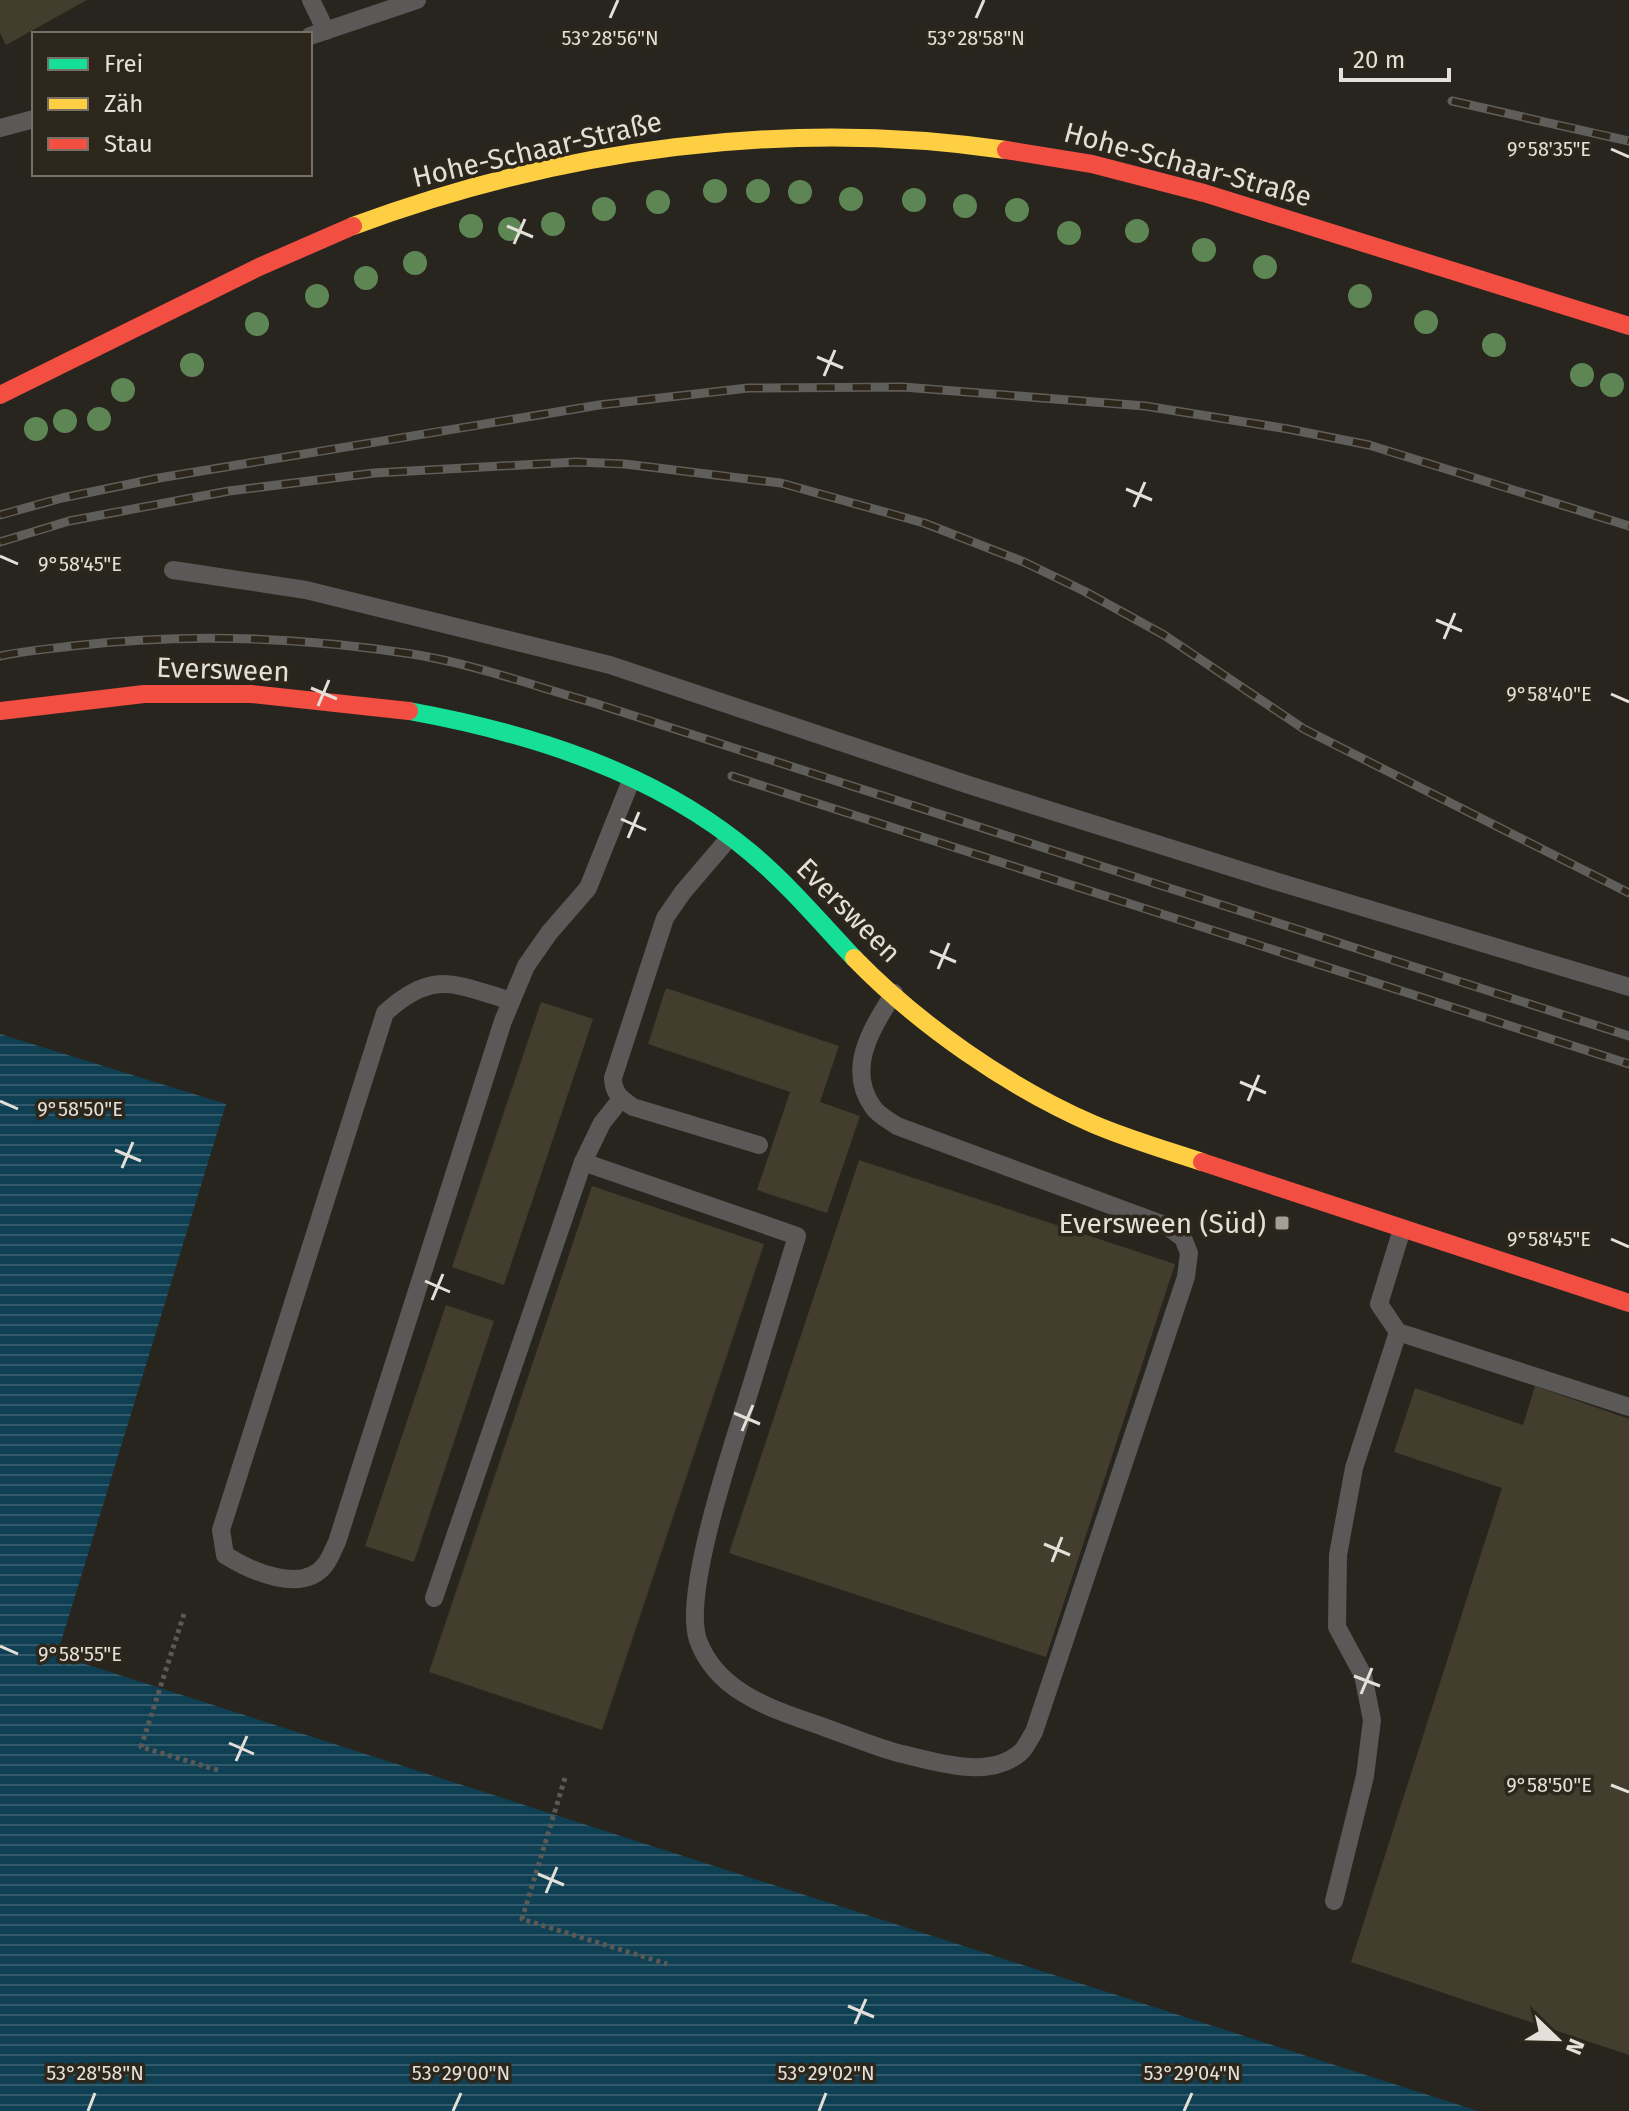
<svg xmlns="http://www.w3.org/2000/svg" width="1629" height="2111" font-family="'Fira Sans',sans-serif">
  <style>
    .water { fill: url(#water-rules) }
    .building { fill: #423d2d }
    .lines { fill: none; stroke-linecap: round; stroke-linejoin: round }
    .path { stroke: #5b5956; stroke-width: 5; stroke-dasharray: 4 4; stroke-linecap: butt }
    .lane { stroke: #5b5858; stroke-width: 18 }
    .fast { stroke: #16e098; stroke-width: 18 }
    .slow { stroke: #ffcf43; stroke-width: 18 }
    .jam { stroke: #f24e42; stroke-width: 18 }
    .rail-casing { stroke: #605e5b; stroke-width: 9 }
    .rail { stroke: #2c261b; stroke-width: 6; stroke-dasharray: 18; stroke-linecap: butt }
    .tree { fill: #5e8655 }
    .ticks { fill: none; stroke: #e4e0d9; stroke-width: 3 }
    .poi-dot { fill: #a29f98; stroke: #2c261b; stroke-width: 3 }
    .labels { text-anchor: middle; stroke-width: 7; stroke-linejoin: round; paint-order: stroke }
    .street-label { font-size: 28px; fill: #e4e0d9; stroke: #2c261b }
    .poi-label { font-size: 28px; fill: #e4e0d9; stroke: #2c261b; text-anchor: end }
    .ticks-label { font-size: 20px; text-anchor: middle; fill: #e4e0d9; stroke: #2c261b; stroke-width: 7; stroke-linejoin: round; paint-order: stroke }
  </style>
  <defs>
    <pattern id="water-rules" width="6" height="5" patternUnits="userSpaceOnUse" patternTransform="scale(2)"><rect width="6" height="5" fill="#0f3f52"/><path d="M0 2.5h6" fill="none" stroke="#325a6a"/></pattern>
  </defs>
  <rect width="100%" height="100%" fill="#28251f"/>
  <!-- water -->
  <polygon class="water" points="0,1034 226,1104 57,1655 1478,2111 0,2111"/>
  <!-- building -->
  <g class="building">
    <polygon points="0,0 87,0 6,45 0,33"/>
    <polygon points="666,988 839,1046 820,1102 860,1116 827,1213 757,1190 790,1092 648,1044"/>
    <polygon points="541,1002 593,1019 504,1285 452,1267"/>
    <polygon points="859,1160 1175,1264 1046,1657 729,1553"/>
    <polygon points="592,1186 764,1244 602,1730 429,1672"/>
    <polygon points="446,1305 494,1321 414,1562 365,1546"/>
    <polygon points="1535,1386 1629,1419 1629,2055 1351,1962 1502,1488 1394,1452 1415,1388 1523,1425"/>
  </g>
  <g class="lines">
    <!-- path -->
    <g class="path">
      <polyline points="184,1614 141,1747 221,1771"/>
      <polyline points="565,1778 522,1919 667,1964"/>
    </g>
    <!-- lane -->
    <g class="lane">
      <polyline points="311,0 326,31"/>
      <polyline points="310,36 417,0"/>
      <polyline points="0,128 34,119"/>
      <polyline points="173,570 306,590 610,665 969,785 1275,881 1629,987"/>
      <path d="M730 837 683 892 665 918 613 1078C613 1093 621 1099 633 1107L759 1145"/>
      <path d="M511 1001C455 984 433 969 385 1013L221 1530 225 1555C249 1570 302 1595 325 1565 330 1559 333 1550 337 1542L503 1021 526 966 549 933 588 888 632 778"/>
      <path d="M583 1162 797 1236C781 1288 765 1340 749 1393 733 1445 682 1593 698 1640 718 1696 780 1711 829 1729 852 1737 875 1747 898 1753 934 1761 989 1781 1021 1752 1026 1747 1030 1738 1034 1732L1186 1277 1189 1253 1183 1238 1167 1226 897 1126C890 1121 878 1115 873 1107 845 1068 873 1027 894 993"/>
      <polyline points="1402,1229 1379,1304 1398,1332 1629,1407"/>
      <polyline points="434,1598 583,1162 602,1123 621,1099"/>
      <polyline points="1334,1901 1365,1776 1372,1720 1363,1675 1337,1627 1338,1555 1354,1468 1398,1332"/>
    </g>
    <!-- fast -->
    <path class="fast" d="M409 711C530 733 655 772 751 853 788 884 820 922 854 958"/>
    <!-- slow -->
    <g class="slow">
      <path d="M353 226C560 149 787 118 1006 150"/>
      <path d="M854 958C918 1024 1008 1087 1093 1124 1128 1139 1166 1150 1202 1162"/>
    </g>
    <!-- jam -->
    <g class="jam">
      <polyline points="1006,150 1092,164 1204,193 1629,326"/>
      <polyline points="0,395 259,267 353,226"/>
      <polyline points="0,711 144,694 251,694 409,711"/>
      <polyline points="1202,1162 1629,1303"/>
    </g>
    <!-- rail casing -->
    <g class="rail-casing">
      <g id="rail">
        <polyline points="1452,101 1629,141"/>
        <polyline points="0,515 62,498 159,478 599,405 748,388 903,387 1145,406 1288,429 1369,445 1629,526"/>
        <polyline points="0,542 69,521 229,491 374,473 576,462 625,464 781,483 924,523 1024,562 1084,591 1164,635 1304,729 1629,893"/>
        <path d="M0 656C24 651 48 649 72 646 185 633 300 637 412 654 474 664 534 686 594 703L1629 1036"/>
        <polyline points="732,776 1629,1064"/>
      </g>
    </g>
    <!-- rail -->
    <use href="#rail" class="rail"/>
  </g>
  <!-- trees -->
  <g class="tree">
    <circle cx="715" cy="191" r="12"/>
    <circle cx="758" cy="191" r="12"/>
    <circle cx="800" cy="192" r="12"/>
    <circle cx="851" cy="199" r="12"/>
    <circle cx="914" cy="200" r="12"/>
    <circle cx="658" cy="202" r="12"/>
    <circle cx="965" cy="206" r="12"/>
    <circle cx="604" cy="209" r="12"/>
    <circle cx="1017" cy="210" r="12"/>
    <circle cx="553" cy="224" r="12"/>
    <circle cx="471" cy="226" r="12"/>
    <circle cx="510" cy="229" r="12"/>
    <circle cx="1137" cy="231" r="12"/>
    <circle cx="1069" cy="233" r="12"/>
    <circle cx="1204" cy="250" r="12"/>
    <circle cx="415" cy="263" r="12"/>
    <circle cx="1265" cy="267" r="12"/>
    <circle cx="366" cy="278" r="12"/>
    <circle cx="317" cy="296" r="12"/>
    <circle cx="1360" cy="296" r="12"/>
    <circle cx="1426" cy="322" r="12"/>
    <circle cx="257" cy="324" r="12"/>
    <circle cx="1494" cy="345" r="12"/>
    <circle cx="192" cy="365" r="12"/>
    <circle cx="1582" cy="375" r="12"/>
    <circle cx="1612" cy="385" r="12"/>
    <circle cx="123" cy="390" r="12"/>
    <circle cx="99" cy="419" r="12"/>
    <circle cx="65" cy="421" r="12"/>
    <circle cx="36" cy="429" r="12"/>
  </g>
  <!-- ticks -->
  <path class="ticks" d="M610 18 618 0M976 18 984 0M1611 149 1629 157M507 226 533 237M514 244 525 219M817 357 843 368M824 376 835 350M1126 489 1152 500M1134 507 1145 482M0 556 18 564M1436 620 1462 631M1444 639 1455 613M311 688 337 699M1611 694 1629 702M318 706 329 680M621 819 646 830M628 838 639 812M930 951 956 962M938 969 949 943M1240 1082 1266 1093M0 1101 18 1109M1248 1101 1259 1075M115 1150 141 1161M122 1168 133 1142M1611 1239 1629 1247M425 1281 450 1292M432 1300 443 1274M734 1413 760 1424M742 1431 753 1405M1044 1544 1070 1555M1052 1562 1062 1537M0 1646 18 1654M1354 1676 1380 1686M1361 1694 1372 1668M229 1743 254 1754M236 1761 247 1736M1611 1785 1629 1792M538 1874 564 1885M546 1893 557 1867M848 2006 874 2017M855 2024 866 1999M88 2111 95 2093M453 2111 461 2093M819 2111 826 2093M1184 2111 1192 2093"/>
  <!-- markers -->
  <rect class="poi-dot" x="1274" y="1215" width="16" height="16" rx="4"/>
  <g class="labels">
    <!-- street labels -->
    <g class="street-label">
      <text transform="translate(537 149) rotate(-13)" y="10">Hohe-Schaar-Straße</text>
      <text transform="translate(1188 164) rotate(15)" y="10">Hohe-Schaar-Straße</text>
      <text transform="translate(223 669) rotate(2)" y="10">Eversween</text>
      <text transform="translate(849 910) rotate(45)" y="10">Eversween</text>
    </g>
    <!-- poi labels -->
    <g class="poi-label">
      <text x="1266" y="1233">Eversween (Süd)</text>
    </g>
  </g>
  <g class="ticks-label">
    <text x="610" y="45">53°28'56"N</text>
    <text x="976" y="45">53°28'58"N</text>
    <text x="1549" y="156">9°58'35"E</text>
    <text x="80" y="571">9°58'45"E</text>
    <text x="1549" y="701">9°58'40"E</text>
    <text x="80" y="1116">9°58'50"E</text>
    <text x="1549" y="1246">9°58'45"E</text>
    <text x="80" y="1661">9°58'55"E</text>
    <text x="1549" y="1792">9°58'50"E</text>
    <text x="95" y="2080">53°28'58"N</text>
    <text x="461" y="2080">53°29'00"N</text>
    <text x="826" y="2080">53°29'02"N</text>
    <text x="1192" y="2080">53°29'04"N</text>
  </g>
  <!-- legend -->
  <rect x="32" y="32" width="280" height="144" fill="#2c261b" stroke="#767067" stroke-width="2"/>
  <rect x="48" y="58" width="40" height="12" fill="#16e098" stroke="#767067" stroke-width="2"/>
  <text x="104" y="72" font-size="24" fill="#e4e0d9">Frei</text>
  <rect x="48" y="98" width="40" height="12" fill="#ffcf43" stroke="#767067" stroke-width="2"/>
  <text x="104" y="112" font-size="24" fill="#e4e0d9">Zäh</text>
  <rect x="48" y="138" width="40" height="12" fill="#f24e42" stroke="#767067" stroke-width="2"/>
  <text x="104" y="152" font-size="24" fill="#e4e0d9">Stau</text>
  <!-- north arrow -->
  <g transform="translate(1557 2039) rotate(113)" stroke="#2c261b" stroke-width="6" paint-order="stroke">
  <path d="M0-6L14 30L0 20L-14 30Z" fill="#e4e0d9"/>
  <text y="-12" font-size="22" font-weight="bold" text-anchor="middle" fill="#e4e0d9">N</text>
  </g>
  <!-- scale -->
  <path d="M1341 68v12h108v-12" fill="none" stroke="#e4e0d9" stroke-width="4"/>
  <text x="1353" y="68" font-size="24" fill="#e4e0d9" stroke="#2c261b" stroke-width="6" paint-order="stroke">20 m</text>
</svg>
